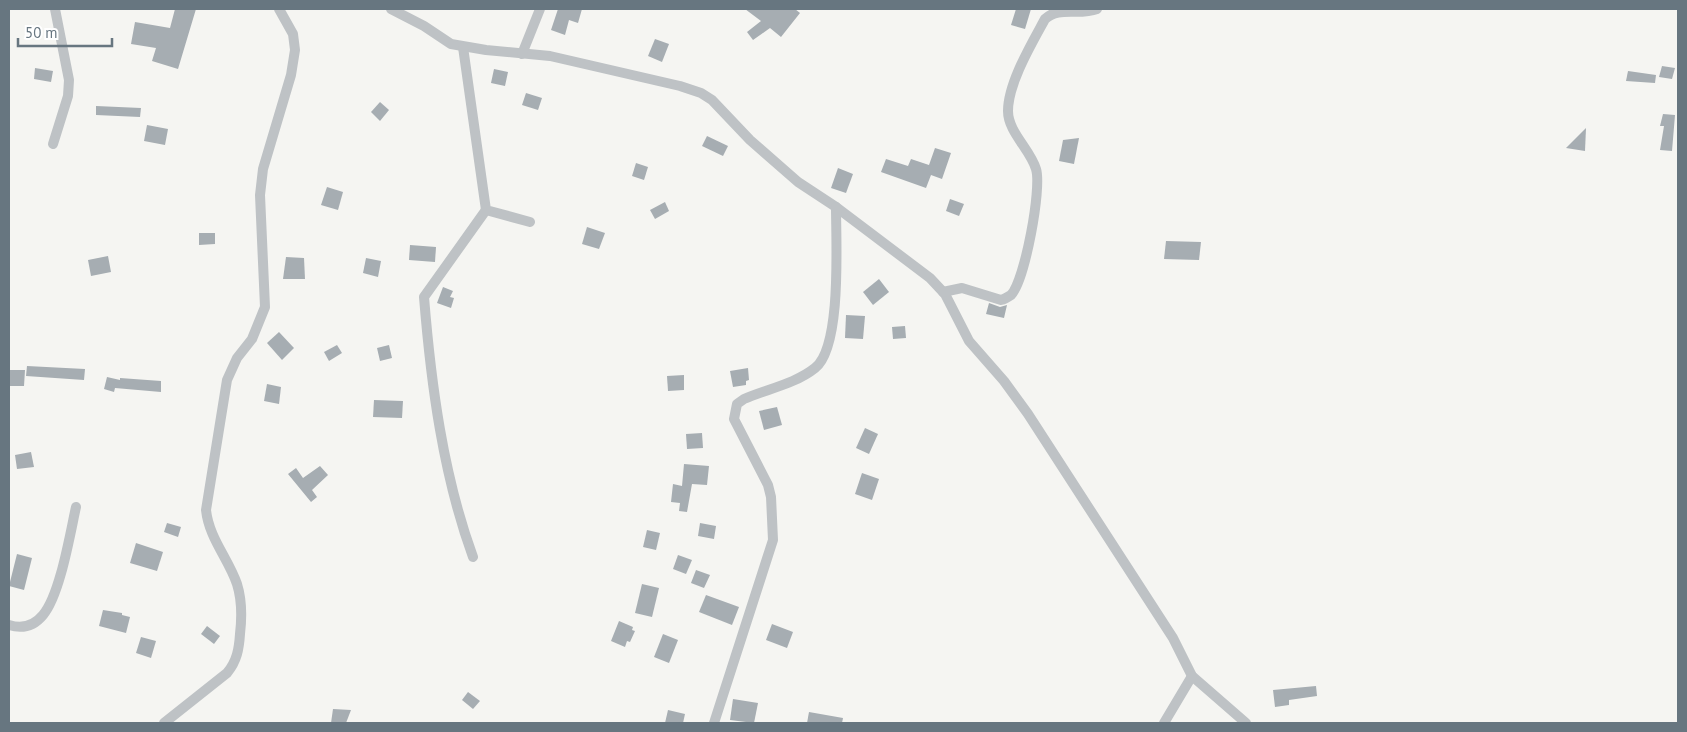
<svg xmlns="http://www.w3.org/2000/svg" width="1687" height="732" font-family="'PT Sans',sans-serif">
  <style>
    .building { fill: #a6adb2 }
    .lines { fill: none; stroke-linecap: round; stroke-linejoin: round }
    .street { stroke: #bec2c5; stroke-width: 10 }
  </style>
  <rect width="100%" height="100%" fill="#f5f5f2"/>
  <!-- building -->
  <g class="building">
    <polygon points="175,9 196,9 178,69 152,61 156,48 131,44 135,22 170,28"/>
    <polygon points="558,9 582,9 578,23 569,20 565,35 551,30"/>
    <polygon points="745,9 795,9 800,13 781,37 770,28 753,40 747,32 761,21"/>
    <polygon points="1016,9 1031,9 1025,29 1011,25"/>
    <polygon points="655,39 669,44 662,62 648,56"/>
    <polygon points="1662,66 1675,68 1672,79 1659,77"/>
    <polygon points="35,68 53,71 51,82 34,79"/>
    <polygon points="494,69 508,72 505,86 491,83"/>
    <polygon points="1628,71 1656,75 1655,83 1626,81"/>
    <polygon points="526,93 542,98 538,110 522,105"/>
    <polygon points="380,102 389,110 380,121 371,112"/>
    <polygon points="96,106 141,108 140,117 96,115"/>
    <polygon points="1663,114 1675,115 1672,151 1660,150 1664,126 1660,126"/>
    <polygon points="147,125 168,129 165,145 144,141"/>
    <polygon points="1586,128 1585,151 1566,148"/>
    <polygon points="707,136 728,146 723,156 702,146"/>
    <polygon points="1079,138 1074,164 1059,161 1063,140"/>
    <polygon points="935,148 951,153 942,179 931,175 926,188 881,172 886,159 908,166 911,159 929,165"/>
    <polygon points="636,163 648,167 644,180 632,176"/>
    <polygon points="838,168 853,174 846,193 831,188"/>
    <polygon points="327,187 343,192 338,210 321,205"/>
    <polygon points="950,199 964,204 959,216 946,211"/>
    <polygon points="665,202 669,211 655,219 650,210"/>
    <polygon points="587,227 605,233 599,249 582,244"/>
    <polygon points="199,233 215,233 215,244 199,245"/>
    <polygon points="1166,241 1201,242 1199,260 1164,259"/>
    <polygon points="410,245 436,247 435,262 409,260"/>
    <polygon points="108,256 111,272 91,276 88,260"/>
    <polygon points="286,257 304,258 305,279 283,279"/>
    <polygon points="366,258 381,261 378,277 363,273"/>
    <polygon points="879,279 889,292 873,305 863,292"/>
    <polygon points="443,287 453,291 450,297 454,298 451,308 437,303"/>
    <polygon points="989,303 1000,307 1007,305 1004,318 986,314"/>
    <polygon points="846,315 865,316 863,339 845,338"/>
    <polygon points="905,326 906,338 893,339 892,327"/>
    <polygon points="279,332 294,348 282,360 267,343"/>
    <polygon points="337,345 342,353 329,361 324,352"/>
    <polygon points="389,345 392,358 380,361 377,348"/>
    <polygon points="27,366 85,369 84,380 26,376"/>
    <polygon points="748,368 749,380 746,381 746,385 733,387 730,371"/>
    <polygon points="9,370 25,370 24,386 9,386"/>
    <polygon points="684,375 684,390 668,391 667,376"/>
    <polygon points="107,377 120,380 120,378 161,381 161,392 115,388 114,392 104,389"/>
    <polygon points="267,384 281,387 279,404 264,401"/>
    <polygon points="374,400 403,401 402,418 373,417"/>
    <polygon points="777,407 782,425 764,430 759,411"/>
    <polygon points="865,428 878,434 869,454 856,448"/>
    <polygon points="702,433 703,448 687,449 686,434"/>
    <polygon points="31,452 34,467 17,469 15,455"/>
    <polygon points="684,464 709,466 707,485 692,484 687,512 679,511 680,503 671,502 673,484 682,486"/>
    <polygon points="320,466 328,475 312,490 317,497 311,502 288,474 296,468 303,478"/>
    <polygon points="862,473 879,479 872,500 855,494"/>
    <polygon points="167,523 181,527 178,537 164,532"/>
    <polygon points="700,523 716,526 714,539 698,536"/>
    <polygon points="647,530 660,533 656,550 643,547"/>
    <polygon points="136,543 163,552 157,571 130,563"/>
    <polygon points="17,554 32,558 24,590 9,586"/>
    <polygon points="678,555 692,560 686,574 673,569"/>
    <polygon points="696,570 710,575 704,588 691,583"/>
    <polygon points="642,584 659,588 652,617 635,613"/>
    <polygon points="706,595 739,607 732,625 699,612"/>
    <polygon points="103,610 122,613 122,615 130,617 126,633 99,626"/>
    <polygon points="619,621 633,627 632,630 635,631 630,642 627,641 625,647 611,641"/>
    <polygon points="772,624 793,632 787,648 766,640"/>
    <polygon points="207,626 220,636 214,644 201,634"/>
    <polygon points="663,634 678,640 669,663 654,657"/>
    <polygon points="141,637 156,641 151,658 136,653"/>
    <polygon points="1316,686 1317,696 1289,700 1289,705 1275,707 1273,690"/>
    <polygon points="468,692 480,701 473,709 462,700"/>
    <polygon points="733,699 758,703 754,723 730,720"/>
    <polygon points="333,709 351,710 346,723 331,723"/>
    <polygon points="668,710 685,714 683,723 665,723"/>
    <polygon points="809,712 843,718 842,723 807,723"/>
  </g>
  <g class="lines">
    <!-- street -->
    <g class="street">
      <polyline points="391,9 424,26 451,44 486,50 550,56 680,86 701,93 712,100 750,140 798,182 836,207 930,278 945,294 969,341 1004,381 1028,414 1173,638 1192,676 1246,723"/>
      <polyline points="463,47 486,210 530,222"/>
      <polyline points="522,54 540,9"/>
      <polyline points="53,144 68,96 69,80 55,9"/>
      <path d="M943 292 962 288 1001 300C1005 299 1008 297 1011 295 1025 280 1042 188 1036 169 1030 149 1008 132 1008 111 1008 83 1032 43 1045 19 1059 6 1079 16 1097 9"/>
      <path d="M473 557C443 475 431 384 424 297L486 210"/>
      <path d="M9 625C22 629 34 626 43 615 60 595 70 534 76 507"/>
      <path d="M164 723 227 673C237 661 239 649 240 634 242 617 242 600 237 584 228 558 209 538 206 510L227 380 237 358 252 339 265 307 260 195 263 169 291 75 295 50 293 34 279 9"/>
      <path d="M714 723 773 540 771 497 768 485 734 419 737 404 744 399C767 389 795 384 815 368 842 347 836 242 836 207"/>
      <polyline points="1164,723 1192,676"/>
    </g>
  </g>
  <!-- border -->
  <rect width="1687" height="732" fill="none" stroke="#677680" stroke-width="20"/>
  <!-- scale -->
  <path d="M18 38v8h94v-8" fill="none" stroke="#677680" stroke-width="2.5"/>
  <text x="25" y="38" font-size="15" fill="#677680" stroke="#ffffff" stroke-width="4" paint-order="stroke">50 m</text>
</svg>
